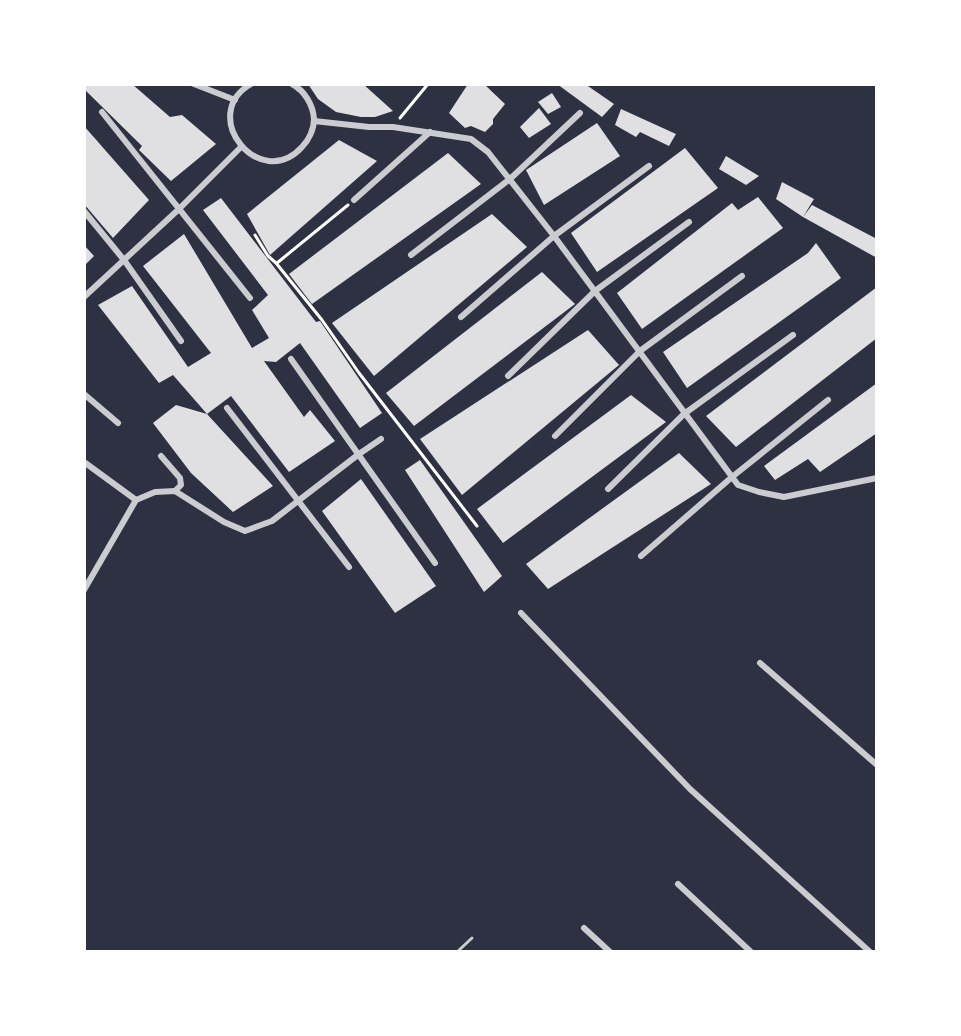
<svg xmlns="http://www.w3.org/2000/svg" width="961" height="1036" font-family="Ubuntu,sans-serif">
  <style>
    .building { fill: #e0e0e3 }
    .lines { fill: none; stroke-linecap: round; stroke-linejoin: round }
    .path { stroke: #fff; stroke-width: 3 }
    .service { stroke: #caccd0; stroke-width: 3 }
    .minor { stroke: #caccd0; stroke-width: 6 }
  </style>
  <rect width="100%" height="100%" fill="#2d3142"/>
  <!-- building -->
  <g class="building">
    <polygon points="84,84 132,84 170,117 182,115 216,144 171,181 139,150 142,146 84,89"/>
    <polygon points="308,84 363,84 393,111 375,117 361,117 336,112 318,99"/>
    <polygon points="468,84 484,84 505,104 493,119 493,124 485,132 471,126 465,128 449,113"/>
    <polygon points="557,84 585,84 614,104 602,117"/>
    <polygon points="552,93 561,107 548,114 538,102"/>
    <polygon points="539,108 551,124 529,138 520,127"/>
    <polygon points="621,109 676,134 669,146 640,132 636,137 615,125"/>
    <polygon points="597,123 620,156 544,205 526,170"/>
    <polygon points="84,126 149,200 113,238 84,204"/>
    <polygon points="339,140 377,161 270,255 247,214"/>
    <polygon points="685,148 718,188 597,272 571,233"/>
    <polygon points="448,153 481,184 312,304 289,274"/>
    <polygon points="726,156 759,176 746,185 719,169"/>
    <polygon points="782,182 814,199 803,217 812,205 877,239 877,258 803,217 776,199"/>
    <polygon points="758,197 783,228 642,329 617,293 732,203 738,210"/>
    <polygon points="221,198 316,322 320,321 382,413 360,428 300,343 276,362 264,361 304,417 310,410 335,441 289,472 231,396 207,414 273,486 233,512 191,473 153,423 176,405 207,414 173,375 159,383 98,305 132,286 188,367 211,353 143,266 184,234 252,348 269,338 252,310 268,295 203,210"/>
    <polygon points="492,214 527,247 374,376 332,323"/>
    <polygon points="816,243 841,278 687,388 663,352 808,253"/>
    <polygon points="84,245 94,256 84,266"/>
    <polygon points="542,272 575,304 414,426 386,393"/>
    <polygon points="877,287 877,338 736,447 706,416"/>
    <polygon points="588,330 619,365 462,495 420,439"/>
    <polygon points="877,383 877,433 820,472 808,459 775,480 764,466"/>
    <polygon points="631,395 666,422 503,543 477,509"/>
    <polygon points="679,453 711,484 548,589 526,564"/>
    <polygon points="420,460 502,576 484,592 405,470"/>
    <polygon points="361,479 436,586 395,613 322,511"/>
  </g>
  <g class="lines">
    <!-- path -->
    <g class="path">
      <polyline points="400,118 428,84"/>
      <polyline points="255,235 268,256 276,263 322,320 359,373 477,526"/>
      <polyline points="277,263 348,205"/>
    </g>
    <!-- service -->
    <g class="service">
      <polyline points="263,952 268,952"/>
      <polyline points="457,952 472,938"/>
    </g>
    <!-- minor -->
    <g class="minor">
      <polyline points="194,84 235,100"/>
      <path d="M251 84C197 115 260 193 302 147 309 140 314 129 314 119 313 105 305 91 292 84"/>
      <polyline points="102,112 250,298"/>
      <polyline points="314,121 369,127 393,127 471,139 488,152 554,236 738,485 759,492 784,497 877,478"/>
      <polyline points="354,200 430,132"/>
      <polyline points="84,211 124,260 181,341"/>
      <polyline points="411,255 510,179 580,113"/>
      <polyline points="84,297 179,209 241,147"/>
      <polyline points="461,317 554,236 649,166"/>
      <polyline points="291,359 435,563"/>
      <polyline points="508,376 595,291 689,222"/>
      <polyline points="84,394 118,423"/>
      <polyline points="227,408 349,567"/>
      <polyline points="555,436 640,351 742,276"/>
      <polyline points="161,456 180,478 181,485 175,491"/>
      <polyline points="84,462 136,500"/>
      <polyline points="608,489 684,414 793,335"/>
      <polyline points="641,556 732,477 828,400"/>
      <polyline points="84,590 136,500 155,492 175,491 224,522 245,531 272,521 359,454 381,439"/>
      <polyline points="521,613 690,789 870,952"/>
      <polyline points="760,663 877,765"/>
      <polyline points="678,884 751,952"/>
      <polyline points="584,928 610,952"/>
    </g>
  </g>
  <!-- border -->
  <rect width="961" height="1036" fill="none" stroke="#ffffff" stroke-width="172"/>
</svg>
